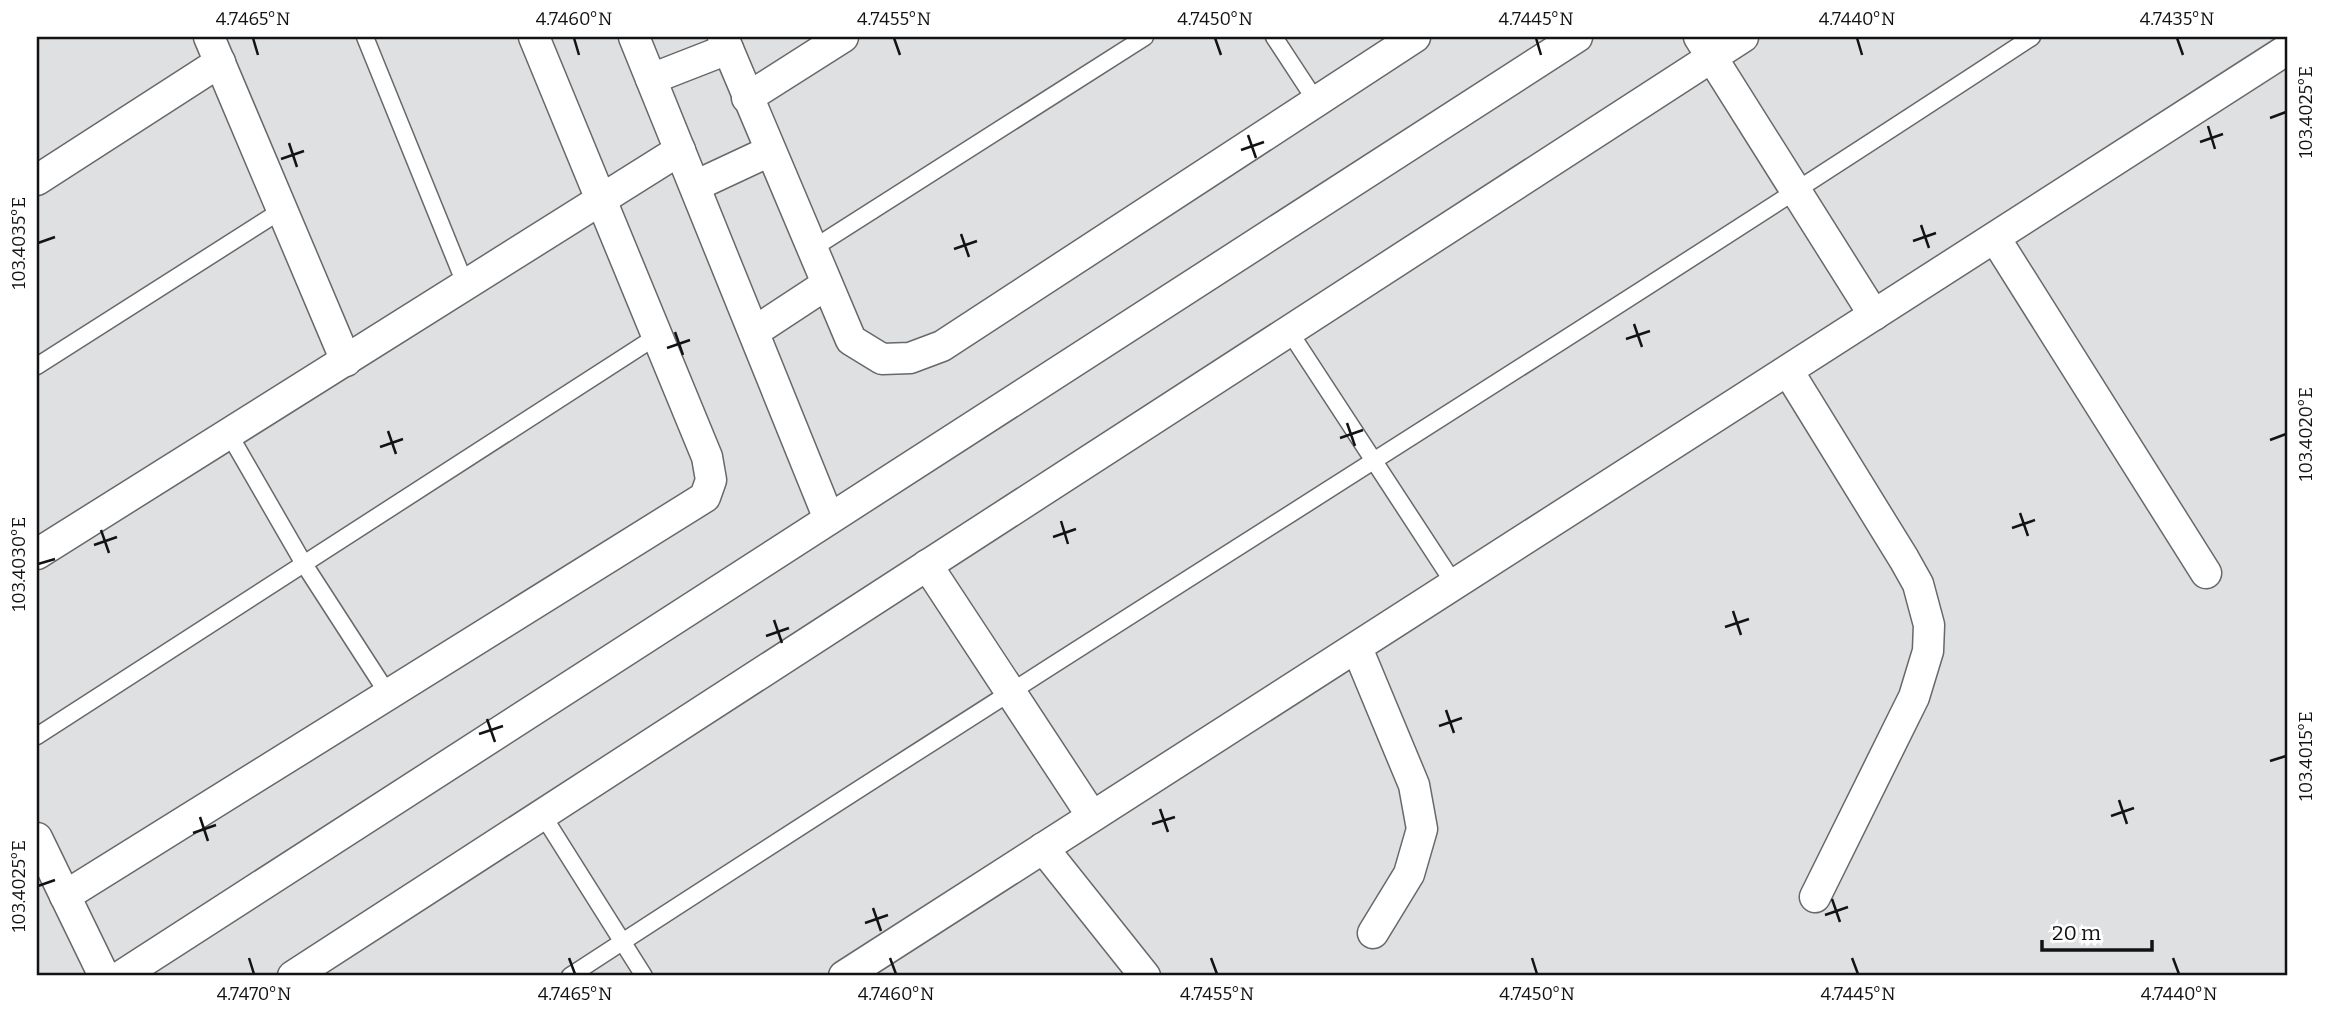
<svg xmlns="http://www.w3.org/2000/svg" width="2325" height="1013" font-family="Bitter,serif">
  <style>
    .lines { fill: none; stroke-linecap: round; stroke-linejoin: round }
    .lane-casing { stroke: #67686a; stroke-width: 19 }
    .street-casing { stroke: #67686a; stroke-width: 33 }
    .lane { stroke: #fff; stroke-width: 16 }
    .street { stroke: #fff; stroke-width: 30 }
    .ticks { fill: none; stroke: #131314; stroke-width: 2.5 }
    .neatline { fill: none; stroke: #131314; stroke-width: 2.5 }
    .ticks-label { font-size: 18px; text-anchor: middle; fill: #131314 }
  </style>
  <rect width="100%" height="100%" fill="#dfe0e2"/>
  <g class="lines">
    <!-- lane casing -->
    <g class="lane-casing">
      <g id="lane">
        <polyline points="365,37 466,286"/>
        <polyline points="1274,37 1316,101"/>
        <polyline points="812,249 1145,37"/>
        <polyline points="1289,331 1455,585"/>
        <polyline points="37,366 282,210"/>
        <polyline points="229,434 304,564 388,694"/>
        <polyline points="37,736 657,336"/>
        <polyline points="542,814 644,976"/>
        <path d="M570 976C1055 659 1548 355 2032 37"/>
      </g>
    </g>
    <!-- street casing -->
    <g class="street-casing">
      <g id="street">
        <polyline points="209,37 346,361"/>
        <polyline points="634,37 829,519"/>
        <polyline points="723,37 851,340 882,359 910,358 942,346 1415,37"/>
        <polyline points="1699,37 1874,315"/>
        <polyline points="651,79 728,49"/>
        <polyline points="747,98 843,37"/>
        <polyline points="37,180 220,62"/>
        <polyline points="695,186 770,151"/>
        <polyline points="1995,238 2206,573"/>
        <polyline points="754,332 827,284"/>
        <polyline points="1788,371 1904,559 1918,584 1929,625 1928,651 1914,697 1815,897"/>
        <polyline points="37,554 680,150"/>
        <polyline points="927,565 1092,816"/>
        <polyline points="1357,648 1414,785 1422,829 1409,874 1373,933"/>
        <polyline points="37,838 104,976"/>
        <polyline points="1043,848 1145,976"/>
        <polyline points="65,896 705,497 711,480 707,457 534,37"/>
        <polyline points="121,976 1577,37"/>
        <polyline points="293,976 1743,37"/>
        <polyline points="844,976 2288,49"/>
      </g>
    </g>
    <!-- lane -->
    <use href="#lane" class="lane"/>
    <!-- street -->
    <use href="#street" class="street"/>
  </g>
  <!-- ticks -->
  <path class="ticks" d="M253 38 258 55M574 38 579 55M894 38 900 55M1215 38 1221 55M1536 38 1541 55M1857 38 1862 55M2177 38 2183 55M2270 118 2286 112M2208 126 2215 149M1248 135 1256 158M2200 142 2223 134M289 143 297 167M1241 150 1264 142M281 159 304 151M1921 225 1929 248M961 234 969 257M1913 241 1936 233M38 243 55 237M954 249 977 241M1634 324 1642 347M675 332 683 355M1626 339 1650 331M667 348 690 340M1347 423 1355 446M388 431 396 454M1340 438 1363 430M2270 440 2286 434M380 447 403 439M2020 513 2028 536M1061 521 1068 544M2012 528 2035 520M101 530 109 553M1053 537 1076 529M94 545 117 537M38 564 55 559M1733 611 1741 635M774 620 782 643M1725 627 1749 619M766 636 789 628M1446 710 1454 733M487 719 495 742M1439 726 1462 718M479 734 503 726M2270 761 2286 756M2119 800 2127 824M1160 809 1168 832M2111 816 2134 808M200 817 208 841M1152 824 1175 817M193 833 216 825M38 886 55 880M1832 899 1840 922M873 908 881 931M1825 915 1848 907M865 923 888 915M249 958 254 974M569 958 575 974M890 958 896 974M1211 958 1217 974M1532 958 1537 974M1852 958 1858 974M2173 958 2179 974"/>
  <!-- border -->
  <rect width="2325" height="1013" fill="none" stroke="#ffffff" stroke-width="77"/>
  <!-- scale -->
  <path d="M2042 940v10h110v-10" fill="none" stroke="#131314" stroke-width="3.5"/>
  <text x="2052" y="940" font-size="21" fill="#131314" stroke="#ffffff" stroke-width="5" paint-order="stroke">20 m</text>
  <rect x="38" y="38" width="2248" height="936" class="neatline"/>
  <g class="ticks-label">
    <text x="253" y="25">4.7465°N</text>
    <text x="574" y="25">4.7460°N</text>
    <text x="894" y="25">4.7455°N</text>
    <text x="1215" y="25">4.7450°N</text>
    <text x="1536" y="25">4.7445°N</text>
    <text x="1857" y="25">4.7440°N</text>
    <text x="2177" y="25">4.7435°N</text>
    <text transform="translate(2306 112) rotate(-90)" y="6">103.4025°E</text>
    <text transform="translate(19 243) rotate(-90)" y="6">103.4035°E</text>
    <text transform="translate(2306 434) rotate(-90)" y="6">103.4020°E</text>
    <text transform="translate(19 564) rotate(-90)" y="6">103.4030°E</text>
    <text transform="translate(2306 756) rotate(-90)" y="6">103.4015°E</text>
    <text transform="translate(19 886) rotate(-90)" y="6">103.4025°E</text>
    <text x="254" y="1000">4.7470°N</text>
    <text x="575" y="1000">4.7465°N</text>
    <text x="896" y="1000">4.7460°N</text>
    <text x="1217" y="1000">4.7455°N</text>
    <text x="1537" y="1000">4.7450°N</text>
    <text x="1858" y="1000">4.7445°N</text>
    <text x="2179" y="1000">4.7440°N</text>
  </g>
</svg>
